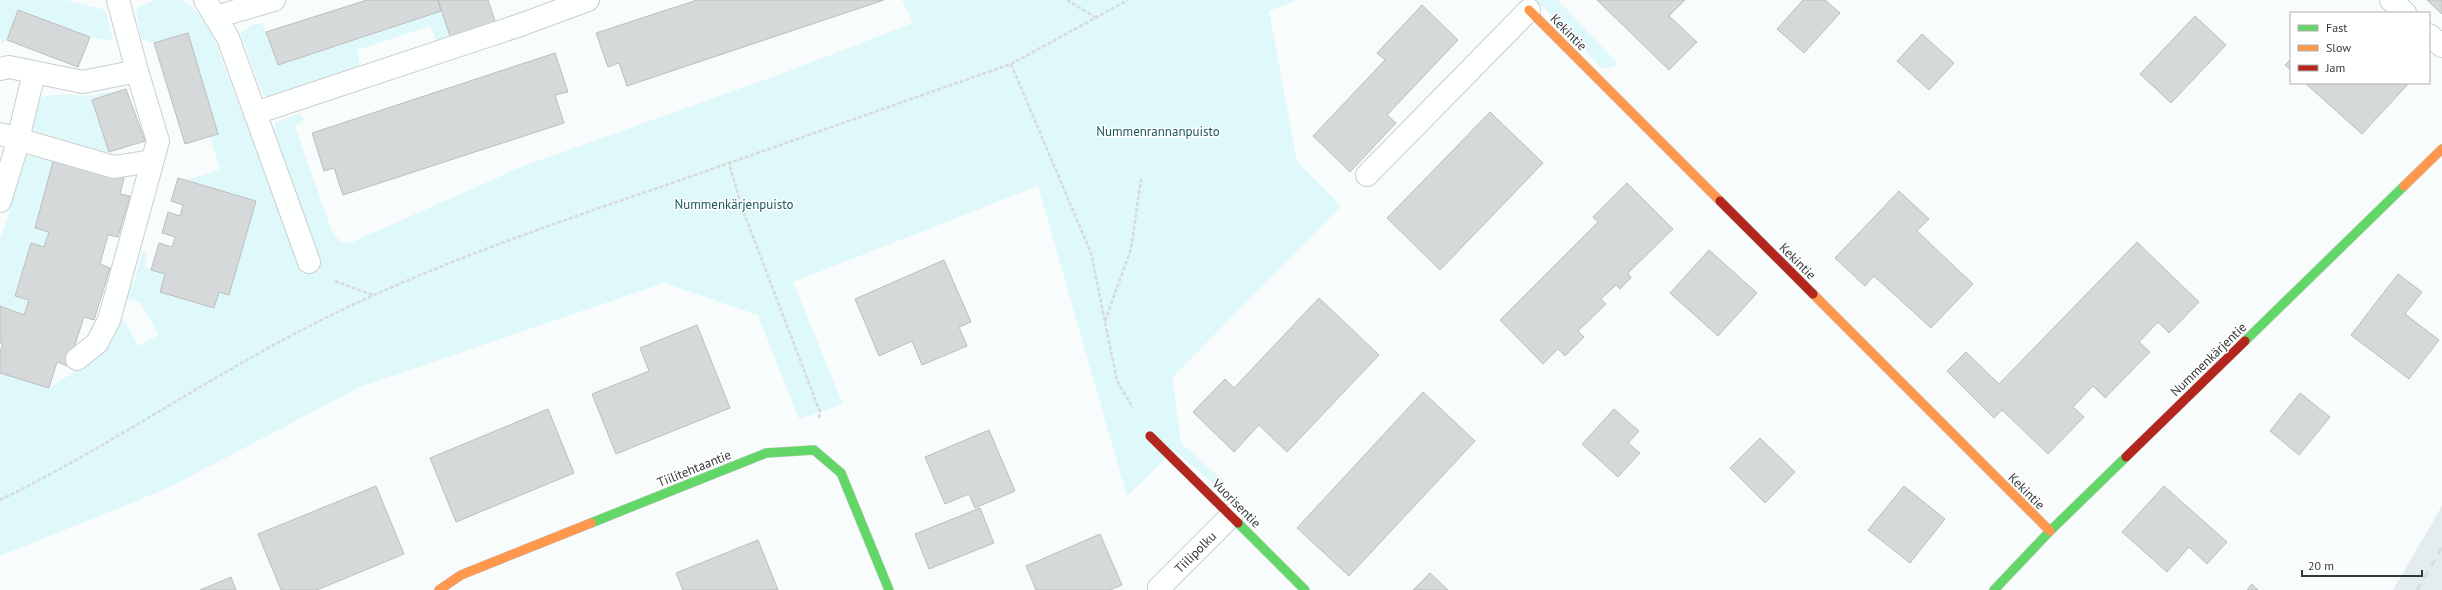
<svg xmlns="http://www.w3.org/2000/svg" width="2442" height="590" font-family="'PT Sans',sans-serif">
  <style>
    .built { fill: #e3eded }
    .green { fill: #dff8f9 }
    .building { fill: #d6d9da; stroke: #bcbebe }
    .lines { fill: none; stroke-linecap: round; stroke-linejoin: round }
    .lane-casing { stroke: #cbcece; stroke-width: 24 }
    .street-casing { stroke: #cbcece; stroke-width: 24 }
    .fast-casing { stroke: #cbcece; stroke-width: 10 }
    .slow-casing { stroke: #cbcece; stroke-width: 10 }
    .jam-casing { stroke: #cbcece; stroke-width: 10 }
    .path { stroke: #d8dada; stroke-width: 2.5; stroke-dasharray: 4 2; stroke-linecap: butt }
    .lane { stroke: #feffff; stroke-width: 22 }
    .street { stroke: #feffff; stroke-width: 22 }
    .fast { stroke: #63d668; stroke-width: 9 }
    .slow { stroke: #ff974d; stroke-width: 9 }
    .jam { stroke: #b3261e; stroke-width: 9 }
    .rail { stroke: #dadbdb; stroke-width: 3; stroke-dasharray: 7 7; stroke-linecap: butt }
    .labels { text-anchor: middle; stroke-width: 3; stroke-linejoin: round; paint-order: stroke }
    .street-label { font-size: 13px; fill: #343737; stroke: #fff }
    .park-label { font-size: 13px; fill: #16575a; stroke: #fff }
  </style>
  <rect width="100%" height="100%" fill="#f8fcfc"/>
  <!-- built -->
  <polygon class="built" points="2442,506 2442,590 2393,590"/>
  <!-- green -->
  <g class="green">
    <polygon points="0,0 66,0 106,10 113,41 90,37 19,10 7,40 2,43 0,36"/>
    <path d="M155 0C163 0 173 0 180 0 194 4 205 24 212 34L260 160 319 261 274 129 275 123 299 113 304 119 295 127 331 229 340 242 350 243 521 167 789 71 913 23 902 0H1298L1269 11 1297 162 1341 206 1172 378 1181 443 1223 480 1215 485 1174 450 1127 496 1038 186 793 282 843 404 799 419 758 315 664 283 360 387 168 488 0 556V373L50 388 96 356 111 342 120 314 139 346 159 335 140 302 124 299 129 283 134 284 142 252 147 253 145 267 165 274 160 292 214 308 219 292 229 295 255 202 185 180 220 170 210 137 218 134 154 43 141 39 136 8Z"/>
    <polygon points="1536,0 1558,0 1618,64 1612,67 1602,68"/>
    <polygon points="441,11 452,42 438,45 430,26 357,50 361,72 271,97 263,95 240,33 254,24 262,24 266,32 278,65"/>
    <polygon points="126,89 92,100 109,152 99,153 32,130 40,97 63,94 88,96"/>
    <polygon points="40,153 54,158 35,227 49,232 44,247 30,243 15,295 29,300 24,315 0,306 0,241 27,155"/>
  </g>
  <!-- building -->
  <g class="building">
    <polygon points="367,0 438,0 441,11 278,65 266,32"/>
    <polygon points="438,0 488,0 497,27 452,42"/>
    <polygon points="697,0 884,0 627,86 619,63 608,67 596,33"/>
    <polygon points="1597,0 1685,0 1669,16 1697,42 1669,70"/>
    <polygon points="1803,0 1825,0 1840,13 1804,53 1777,29"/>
    <polygon points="2427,0 2442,0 2442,14"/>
    <polygon points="1422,5 1458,40 1387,115 1396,123 1350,172 1313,136 1385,60 1377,53"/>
    <polygon points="18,10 90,37 78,67 7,40"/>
    <polygon points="2195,16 2226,45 2171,103 2140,74"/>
    <polygon points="188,33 218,134 185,144 154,43"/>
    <polygon points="1922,34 1954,63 1929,90 1897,61"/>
    <polygon points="555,53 568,92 555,95 564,123 343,195 334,168 324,171 312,133"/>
    <polygon points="2291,59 2291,70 2285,65"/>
    <polygon points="2305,83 2409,83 2362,134"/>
    <polygon points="126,89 145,141 109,152 92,100"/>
    <polygon points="1490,112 1543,163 1440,270 1387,218"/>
    <polygon points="54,158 124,178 120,194 130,196 118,237 108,235 100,264 110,268 94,320 84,317 68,366 57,362 49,388 0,373 0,352 3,343 0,343 0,306 24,315 29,300 15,296 31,243 44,247 49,232 35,228"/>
    <polygon points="178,178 256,201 229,295 219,292 214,308 160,292 165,274 151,270 159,243 172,247 175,237 162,233 168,212 180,216 183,205 171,201"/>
    <polygon points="1627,183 1673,229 1628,273 1631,278 1620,289 1616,285 1601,299 1606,304 1578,331 1584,337 1565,356 1558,349 1543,364 1500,320 1598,222 1593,217"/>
    <polygon points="1899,191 1929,219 1917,231 1973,284 1931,328 1874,276 1865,286 1835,258"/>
    <polygon points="2137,242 2199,302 2169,333 2158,322 2139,342 2150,352 2105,398 2093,386 2073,407 2084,417 2048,454 2002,410 1994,418 1947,371 1966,352 1999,384"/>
    <polygon points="1709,250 1757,293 1718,336 1670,293"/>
    <polygon points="944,260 971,322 959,327 967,346 922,365 912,341 879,356 855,299"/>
    <polygon points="2398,274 2422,292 2405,314 2439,340 2409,379 2351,335"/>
    <polygon points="1319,298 1379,355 1287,452 1259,425 1234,452 1193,412 1225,379 1234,388"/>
    <polygon points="697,325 730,408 616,454 592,394 649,371 640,348"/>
    <polygon points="1423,392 1475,441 1349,576 1297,528"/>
    <polygon points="2300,393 2330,417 2299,455 2270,431"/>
    <polygon points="548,409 574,473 456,522 430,458"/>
    <polygon points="1614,409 1639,431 1628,443 1640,453 1618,477 1582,444"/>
    <polygon points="989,430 1015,491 975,508 969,494 945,504 925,457"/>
    <polygon points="1760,438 1795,472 1765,503 1730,468"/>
    <polygon points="376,486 404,554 317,590 281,590 258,534"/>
    <polygon points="1904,486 1945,519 1910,563 1868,530"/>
    <polygon points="2164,486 2227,542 2207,564 2189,547 2167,572 2122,532"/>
    <polygon points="980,508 994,543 929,569 915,534"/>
    <polygon points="1100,534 1122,585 1110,590 1036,590 1026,566"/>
    <polygon points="758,540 778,590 683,590 676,573"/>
    <polygon points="1430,573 1448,590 1413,590"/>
    <polygon points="231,577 236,590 200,590"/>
    <polygon points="2252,584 2258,590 2247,590"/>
  </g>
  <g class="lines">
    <!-- lane casing -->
    <g class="lane-casing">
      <g id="lane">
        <polyline points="205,0 228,38 309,262"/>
        <polyline points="215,17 274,0"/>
        <polyline points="0,69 9,67 83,82 137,71 118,0"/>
        <polyline points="255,113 523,24 588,0"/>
        <polyline points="0,134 114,167 152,161"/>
        <polyline points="1367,175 1529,10"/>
        <polyline points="0,201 15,152 34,73"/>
        <polyline points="77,359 97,343 109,320 158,141 137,71"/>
      </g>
    </g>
    <!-- street casing -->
    <g class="street-casing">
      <g id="street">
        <polyline points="2391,0 2405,13"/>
        <polyline points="2429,35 2442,46"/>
        <polyline points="1159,588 1232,515"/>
      </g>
    </g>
    <!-- fast casing -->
    <g class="fast-casing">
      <g id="fast">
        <polyline points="2245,341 2404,186"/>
        <polyline points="591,523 766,453 814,450 841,473 889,590"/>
        <polyline points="1238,523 1305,590"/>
        <polyline points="1994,590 2050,531 2126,457"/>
      </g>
    </g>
    <!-- slow casing -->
    <g class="slow-casing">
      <g id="slow">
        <polyline points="1529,10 1720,201"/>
        <polyline points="2404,186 2442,149"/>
        <polyline points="1813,294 2050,531"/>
        <polyline points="439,590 461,575 591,523"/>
      </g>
    </g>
    <!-- jam casing -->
    <g class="jam-casing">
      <g id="jam">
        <polyline points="1720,201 1813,294"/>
        <polyline points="1150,436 1238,523"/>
        <polyline points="2126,457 2245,341"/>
      </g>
    </g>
    <!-- path -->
    <g class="path">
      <polyline points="1067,0 1095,17"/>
      <polyline points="1011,64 1091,253 1117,381 1133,408"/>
      <polyline points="335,281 375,296"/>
      <polyline points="1105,321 1131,249 1141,179"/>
      <polyline points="819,418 820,412 742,208 729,163 1011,64 1128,0"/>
      <path d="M0 500C103 450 198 384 300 331 435 260 585 214 729 163"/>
    </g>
    <!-- lane -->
    <use href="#lane" class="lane"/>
    <!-- street -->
    <use href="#street" class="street"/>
    <!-- fast -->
    <use href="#fast" class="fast"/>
    <!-- slow -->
    <use href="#slow" class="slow"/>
    <!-- jam -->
    <use href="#jam" class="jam"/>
    <!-- rail -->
    <polyline class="rail" points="2417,590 2442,548"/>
  </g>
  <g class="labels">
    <!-- street labels -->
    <g class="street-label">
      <text transform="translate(1569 32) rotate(45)" y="5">Kekintie</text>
      <text transform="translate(1798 261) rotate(45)" y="5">Kekintie</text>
      <text transform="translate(2208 359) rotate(-44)" y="5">Nummenkärjentie</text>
      <text transform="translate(694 468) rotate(-22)" y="5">Tiilitehtaantie</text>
      <text transform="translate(2027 491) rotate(45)" y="5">Kekintie</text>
      <text transform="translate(1237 503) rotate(45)" y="5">Vuorisentie</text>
      <text transform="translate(1195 552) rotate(-45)" y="5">Tiilipolku</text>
    </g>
    <!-- park labels -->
    <g class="park-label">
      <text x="1158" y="136">Nummenrannanpuisto</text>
      <text x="734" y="209">Nummenkärjenpuisto</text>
    </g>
  </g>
  <!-- legend -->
  <rect x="2290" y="12" width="140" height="72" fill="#ffffff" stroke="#aeafaf"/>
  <rect x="2298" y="25" width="20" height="6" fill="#63d668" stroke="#aeafaf"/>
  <text x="2326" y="32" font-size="12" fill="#343737">Fast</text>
  <rect x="2298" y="45" width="20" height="6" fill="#ff974d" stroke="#aeafaf"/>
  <text x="2326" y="52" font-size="12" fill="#343737">Slow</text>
  <rect x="2298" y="65" width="20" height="6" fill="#b3261e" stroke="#aeafaf"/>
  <text x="2326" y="72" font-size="12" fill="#343737">Jam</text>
  <!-- scale -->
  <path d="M2302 570v6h120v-6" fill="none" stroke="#343737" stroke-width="2"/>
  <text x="2308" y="570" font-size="12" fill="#343737" stroke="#ffffff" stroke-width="3" paint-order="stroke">20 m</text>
</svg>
